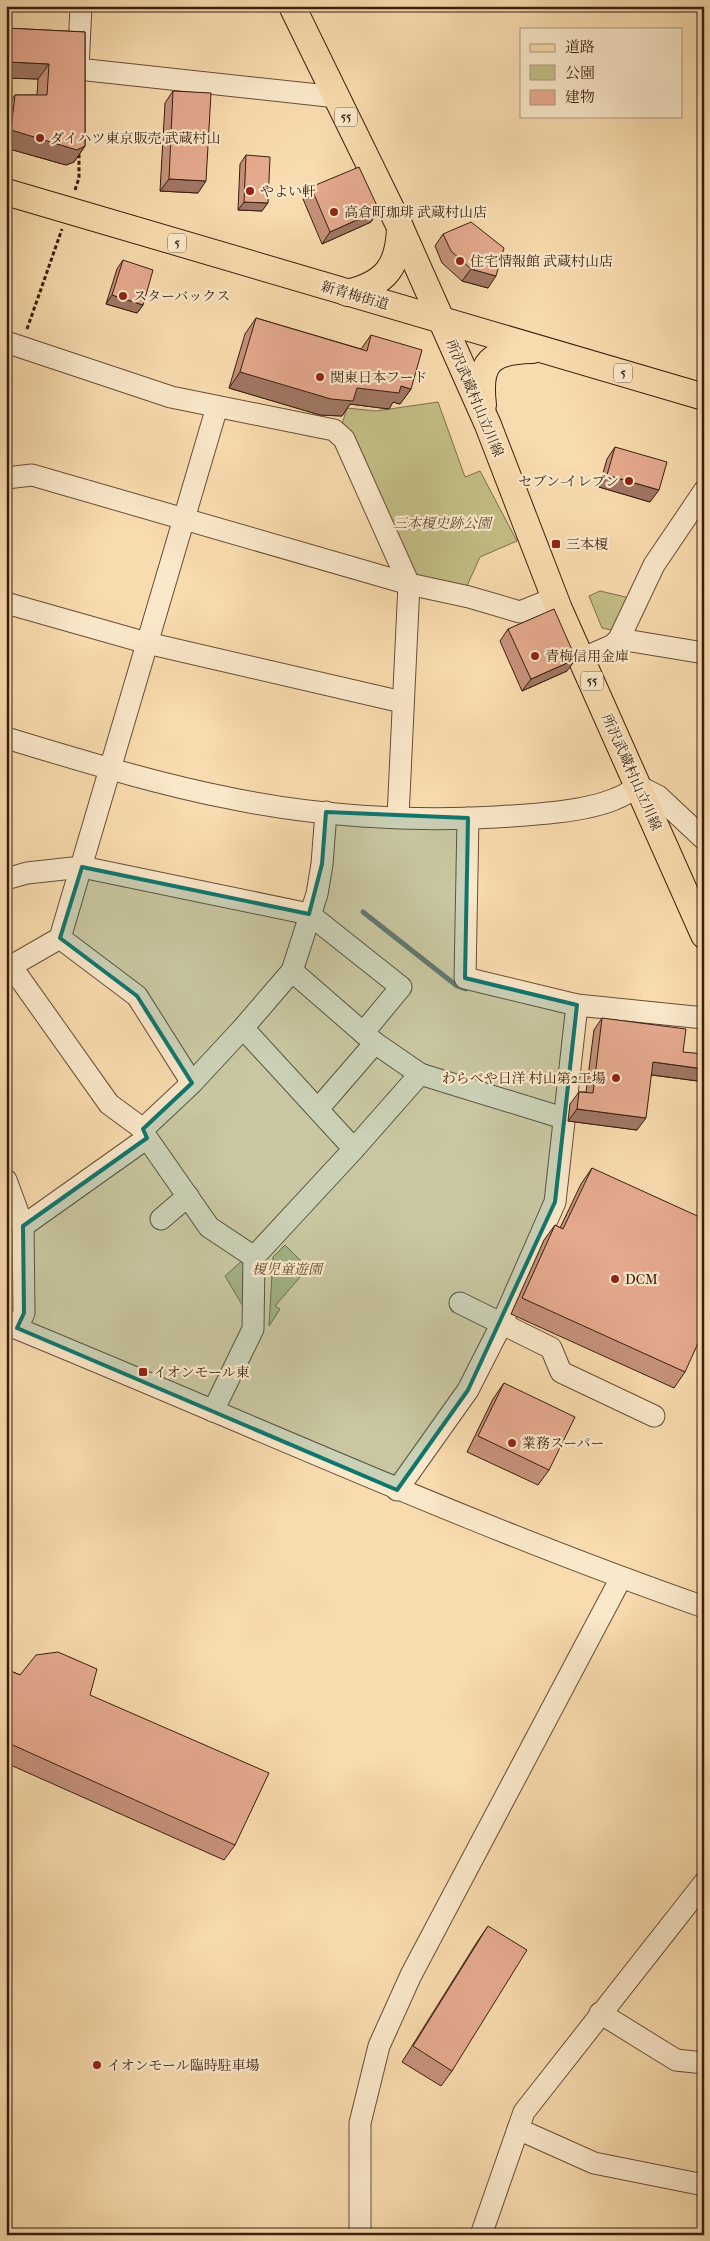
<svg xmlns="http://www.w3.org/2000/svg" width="710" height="2241" font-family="'IM FELL French Canon','Noto Serif JP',serif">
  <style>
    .green { fill: #c3be86; stroke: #7e6e4a }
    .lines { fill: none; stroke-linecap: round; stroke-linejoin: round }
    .stream { stroke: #787a72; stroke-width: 5 }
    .minor-casing { stroke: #684d36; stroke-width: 23 }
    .major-casing { stroke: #381e0e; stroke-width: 28 }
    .path { stroke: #381e0e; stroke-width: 3; stroke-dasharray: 4 2.5; stroke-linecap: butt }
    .minor { stroke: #fae8ca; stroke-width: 21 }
    .major { stroke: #f8dbae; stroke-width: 26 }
    .wall { fill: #c6927b; stroke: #381e0e }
    .shaded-wall { fill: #a17764; stroke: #381e0e }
    .building { fill: #e6aa8f; stroke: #381e0e }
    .marked { fill: #0f766e; fill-opacity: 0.2; stroke: #0f766e; stroke-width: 4; stroke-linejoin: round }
    .poi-dot { fill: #8f2418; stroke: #fae8ca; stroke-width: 2 }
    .labels { text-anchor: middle; stroke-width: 4.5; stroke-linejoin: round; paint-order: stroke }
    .shield { fill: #fae8ca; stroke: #725b46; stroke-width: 1 }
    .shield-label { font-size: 12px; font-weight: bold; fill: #381e0e }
    .poi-label { font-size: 14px; fill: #381e0e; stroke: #fae8ca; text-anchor: start }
    .street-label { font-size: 14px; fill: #381e0e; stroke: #fae8ca }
    .park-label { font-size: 14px; font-style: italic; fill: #624e32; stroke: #fae8ca }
  </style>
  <rect width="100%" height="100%" fill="#f8dbae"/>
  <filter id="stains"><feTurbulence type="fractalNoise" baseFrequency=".004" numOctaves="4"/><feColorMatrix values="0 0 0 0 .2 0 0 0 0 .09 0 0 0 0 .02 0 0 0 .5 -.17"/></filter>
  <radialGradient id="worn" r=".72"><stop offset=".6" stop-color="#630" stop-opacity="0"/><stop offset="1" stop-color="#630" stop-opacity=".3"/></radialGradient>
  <!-- green -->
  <g class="green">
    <polygon points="438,402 465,477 480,471 517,541 480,557 466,588 414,580 342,424 347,408 376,411"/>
    <polygon points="600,591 630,598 615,631 602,628 589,596"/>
    <polygon points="285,1245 308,1268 275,1306 280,1309 269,1326 273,1257"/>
    <polygon points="245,1258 247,1313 225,1276"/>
  </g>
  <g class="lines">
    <!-- stream -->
    <polyline class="stream" points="363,912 457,986 466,989"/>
    <!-- minor casing -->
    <g class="minor-casing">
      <g id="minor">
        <polyline points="81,6 78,69 337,97"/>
        <polyline points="6,342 171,397 334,430 344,439 409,584 398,817"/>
        <polyline points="6,478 32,475 409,584 469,597 520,612 555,598"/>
        <polyline points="6,603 147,643 402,702"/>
        <polyline points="619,639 704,653"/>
        <polyline points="581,659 613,645 619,639 654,565 704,491"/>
        <path d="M6 738C80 760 153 783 229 798 314 816 409 822 496 817 529 815 585 812 615 799 623 796 631 791 638 786L658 796 704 839"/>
        <polyline points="468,818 465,978 577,1005 704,1018"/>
        <polyline points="6,879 27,873 82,867 309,914 401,987 363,1033"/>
        <polyline points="60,938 137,996 192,1083"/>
        <polyline points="11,966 109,1104 143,1129"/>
        <polyline points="6,969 60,938 217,407"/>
        <polyline points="292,971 375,1043 420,1074"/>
        <polyline points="243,1028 354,1149"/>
        <polyline points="318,1109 375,1043"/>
        <polyline points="147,1138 209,1227 254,1257"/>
        <polyline points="6,1180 23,1226 24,1313 17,1328"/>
        <polyline points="161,1219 188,1196"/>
        <polyline points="23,1226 147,1138 143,1129 192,1083 243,1028 292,971 317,894 322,864 326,812"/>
        <polyline points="460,1303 551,1348 561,1372 654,1416"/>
        <path d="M6 1324C239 1419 466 1524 704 1607"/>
        <polyline points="213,1411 253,1329 254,1257 354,1149 420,1074 563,1118"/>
        <polyline points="397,1490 468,1390 502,1323 555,1202 577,1005"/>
        <polyline points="600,2013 676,2060 704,2063"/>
        <polyline points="518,2129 594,2163 704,2185"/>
        <polyline points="360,2235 360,2123 379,2046 411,1975 621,1578"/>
        <polyline points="481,2235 524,2112 704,1883"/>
      </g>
    </g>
    <!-- major casing -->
    <g class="major-casing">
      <g id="major">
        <polyline points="292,6 400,227 488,425 559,609 704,935"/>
        <polyline points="6,192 704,397"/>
        <path d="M347 293C386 284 399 266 400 227"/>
        <path d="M483 405C478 362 490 351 532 350"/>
      </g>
    </g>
    <!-- path -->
    <g class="path">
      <polyline points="75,190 79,178 79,152"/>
      <polyline points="27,329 62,229"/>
    </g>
    <!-- minor -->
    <use href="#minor" class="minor"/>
    <!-- major -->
    <use href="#major" class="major"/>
  </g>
  <!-- wall -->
  <g class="wall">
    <polygon points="6,28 85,32 85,146 74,162 66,165 6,148 6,108 15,95 37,95 38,79 6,78"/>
    <polygon points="173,91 198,193 160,191 165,103"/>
    <polygon points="246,155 262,211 238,210 240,164"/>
    <polygon points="311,187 371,222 322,244 303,199"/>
    <polygon points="443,234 488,288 462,281 442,263 435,246"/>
    <polygon points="123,260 143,305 137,313 106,304 117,269"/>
    <polygon points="256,318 361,349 371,335 411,389 400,404 393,402 389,409 350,404 342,416 320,415 229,388 245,334"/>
    <polygon points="615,447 650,502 599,487 607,459"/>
    <polygon points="508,629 567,671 522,691 500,641"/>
    <polygon points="602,1018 683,1052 698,1081 651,1075 637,1130 568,1121 570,1104 579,1092 586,1092 594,1030"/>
    <polygon points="592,1168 685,1372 674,1388 511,1314 544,1240 555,1225 560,1228 581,1184"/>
    <polygon points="504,1383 549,1470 538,1485 467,1452 493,1399"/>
    <polygon points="6,1669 20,1675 90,1695 235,1845 224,1860 6,1763"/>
    <polygon points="488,1926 452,2071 441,2086 402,2062 477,1942"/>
  </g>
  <!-- shaded-wall -->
  <g class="shaded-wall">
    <polygon points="9,62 49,64 38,79 6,78 6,67"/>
    <polygon points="11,130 85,146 74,162 66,165 6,148 6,138"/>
    <polygon points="169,179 206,181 198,193 160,191"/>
    <polygon points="244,202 268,203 262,211 238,210"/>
    <polygon points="379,210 371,222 322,244 330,232"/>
    <polygon points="471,269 496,276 488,288 462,281"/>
    <polygon points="112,295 143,305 137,313 106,304"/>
    <polygon points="240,372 357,388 401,386 411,389 400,404 393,402 389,409 350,404 342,416 320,415 229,388"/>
    <polygon points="607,475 659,490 650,502 599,487"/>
    <polygon points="576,659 567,671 522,691 531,679"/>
    <polygon points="653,1062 704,1069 704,1073 698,1081 645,1074"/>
    <polygon points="577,1109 646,1118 637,1130 568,1121"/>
    <polygon points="6,1695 10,1697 6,1702"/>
  </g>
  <!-- building -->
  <g class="building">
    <polygon points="6,28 85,32 85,146 77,150 11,130 15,95 47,95 49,64 9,62 7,52 6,52"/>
    <polygon points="173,91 211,93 206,181 169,179"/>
    <polygon points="246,155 270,157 268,203 244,202"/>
    <polygon points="359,167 379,210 330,232 311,187"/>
    <polygon points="471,222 504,248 496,276 471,269 451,251 443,234"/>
    <polygon points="123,260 153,270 143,305 112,295"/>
    <polygon points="256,318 367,351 371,335 422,350 411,389 401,386 399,393 357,388 353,401 331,399 240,372"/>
    <polygon points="615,447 667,462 659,490 607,475"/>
    <polygon points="554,609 576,659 531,679 508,629"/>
    <polygon points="602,1018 686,1029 683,1052 704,1054 704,1069 653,1062 646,1118 577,1109 579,1092 593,1093"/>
    <polygon points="592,1168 704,1219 704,1330 685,1372 522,1298 555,1225 563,1229"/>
    <polygon points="504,1383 575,1417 549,1470 478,1436"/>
    <polygon points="58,1652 97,1669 90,1695 269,1773 235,1845 6,1742 6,1707 10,1697 6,1695 6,1669 20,1675 36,1655"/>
    <polygon points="488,1926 527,1950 452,2071 413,2046"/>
  </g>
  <!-- marked area -->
  <path class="marked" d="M326 812 468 818 465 978 577 1005 555 1202 468 1390 397 1490 17 1328 24 1313 23 1226 147 1138 143 1129 192 1083 137 996 60 938 82 867 309 914 322 864Z"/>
  <!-- markers -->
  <g class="poi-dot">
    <circle cx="40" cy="138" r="5"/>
    <circle cx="250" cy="191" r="5"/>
    <circle cx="334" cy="212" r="5"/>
    <circle cx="460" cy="261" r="5"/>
    <circle cx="123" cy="296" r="5"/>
    <circle cx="320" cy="377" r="5"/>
    <circle cx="629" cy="481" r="5"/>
    <rect x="551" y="539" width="10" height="10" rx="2.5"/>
    <circle cx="535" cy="656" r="5"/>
    <circle cx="616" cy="1078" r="5"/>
    <circle cx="615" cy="1279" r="5"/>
    <rect x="138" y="1367" width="10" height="10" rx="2.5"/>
    <circle cx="512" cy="1443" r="5"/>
    <circle cx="97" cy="2065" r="5"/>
  </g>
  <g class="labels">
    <!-- shield labels -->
    <g class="shield">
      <rect x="335" y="107.5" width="22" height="19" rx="4"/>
      <rect x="168" y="233.5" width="18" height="19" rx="4"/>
      <rect x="614" y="363.5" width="18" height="19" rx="4"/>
      <rect x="581" y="671.5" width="22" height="19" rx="4"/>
    </g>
    <g class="shield-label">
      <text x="346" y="121">55</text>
      <text x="177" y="247">5</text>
      <text x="623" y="377">5</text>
      <text x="592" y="685">55</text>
    </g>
    <!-- poi labels -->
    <g class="poi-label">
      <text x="50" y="143">ダイハツ東京販売 武蔵村山</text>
      <text x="260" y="196">やよい軒</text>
      <text x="344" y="217">高倉町珈琲 武蔵村山店</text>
      <text x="470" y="266">住宅情報館 武蔵村山店</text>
      <text x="133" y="301">スターバックス</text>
      <text x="330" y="382">関東日本フード</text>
      <text x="619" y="486" text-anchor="end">セブン-イレブン</text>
      <text x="566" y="549">三本榎</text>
      <text x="545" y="661">青梅信用金庫</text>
      <text x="606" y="1083" text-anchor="end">わらべや日洋 村山第2工場</text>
      <text x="625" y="1284">DCM</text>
      <text x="153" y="1377">イオンモール東</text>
      <text x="522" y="1448">業務スーパー</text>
      <text x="107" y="2070">イオンモール臨時駐車場</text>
    </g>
    <!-- street labels -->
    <g class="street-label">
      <text transform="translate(355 295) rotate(16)" y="5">新青梅街道</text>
      <text transform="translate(475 398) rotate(67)" y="5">所沢武蔵村山立川線</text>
      <text transform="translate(632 772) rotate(66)" y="5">所沢武蔵村山立川線</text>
    </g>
    <!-- park labels -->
    <g class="park-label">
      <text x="442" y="528">三本榎史跡公園</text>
      <text x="287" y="1274">榎児童遊園</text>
    </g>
  </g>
  <!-- margin -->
  <rect width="710" height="2241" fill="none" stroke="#f8dbae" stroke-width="25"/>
  <rect x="8" y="8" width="695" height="2226" fill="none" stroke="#381e0e" stroke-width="2.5"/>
  <rect x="12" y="12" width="685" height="2216" fill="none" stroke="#381e0e"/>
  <!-- legend -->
  <rect x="520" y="28" width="162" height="90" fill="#fae8ca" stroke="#ac977f"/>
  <rect x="530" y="44" width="25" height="8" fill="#f8dbae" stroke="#ac977f"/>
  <text x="565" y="52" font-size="15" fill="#381e0e">道路</text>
  <rect x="530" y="65" width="25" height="15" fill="#c3be86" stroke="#ac977f"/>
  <text x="565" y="78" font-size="15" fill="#381e0e">公園</text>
  <rect x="530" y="90" width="25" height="15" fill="#e6aa8f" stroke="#ac977f"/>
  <text x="565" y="102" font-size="15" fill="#381e0e">建物</text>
  <rect width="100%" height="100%" filter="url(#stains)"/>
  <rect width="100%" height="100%" fill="url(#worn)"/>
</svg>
